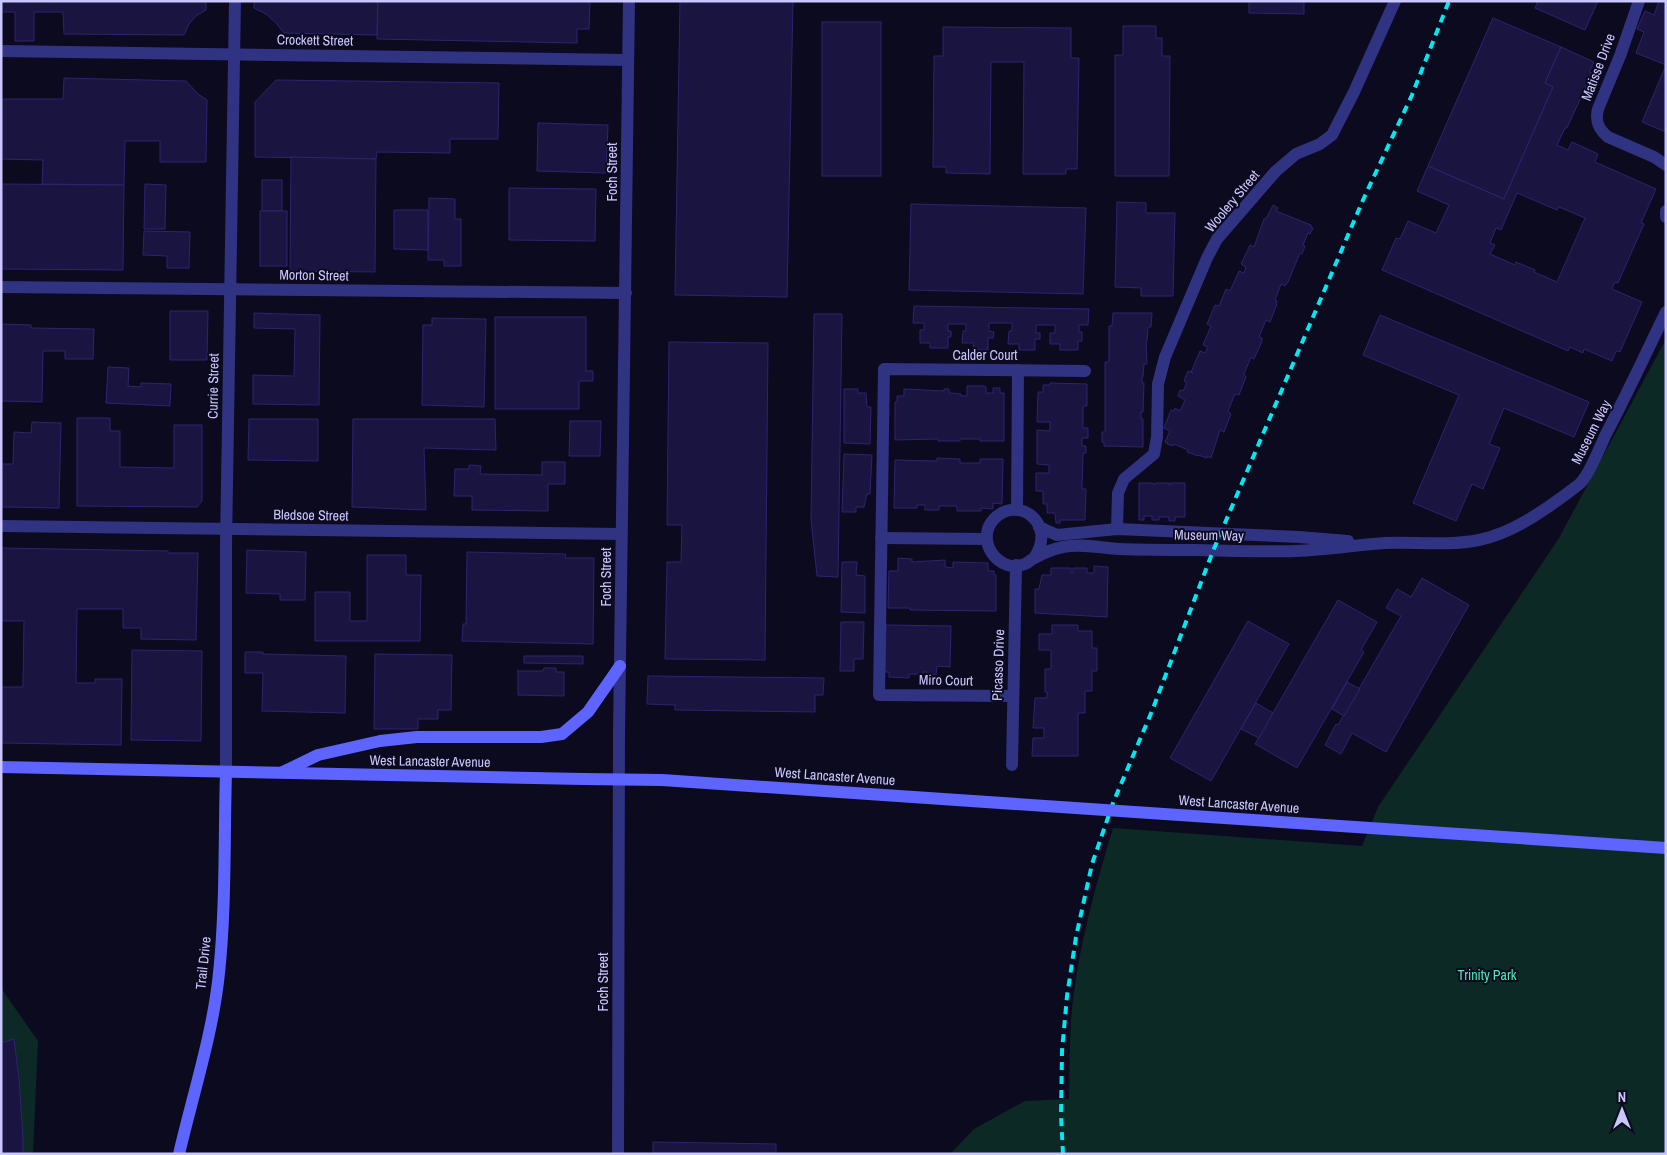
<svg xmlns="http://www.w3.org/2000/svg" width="1667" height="1155" font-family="'Archivo Narrow',sans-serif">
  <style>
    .green { fill: #0c2926 }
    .building { fill: #1a1441; stroke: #2e2370; fill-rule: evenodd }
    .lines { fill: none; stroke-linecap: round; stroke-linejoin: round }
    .street { stroke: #303282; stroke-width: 12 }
    .secondary { stroke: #5e64ff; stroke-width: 12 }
    .rail { stroke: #00e9f2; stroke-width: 4; stroke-dasharray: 8 6; stroke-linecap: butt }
    .secondary-bridge { stroke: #5e64ff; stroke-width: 12 }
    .labels { text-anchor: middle; stroke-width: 4; stroke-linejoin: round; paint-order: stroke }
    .street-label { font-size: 14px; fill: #cac7ff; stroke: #0c0a1e }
    .park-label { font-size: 14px; fill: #47ebb7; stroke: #0c0a1e }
  </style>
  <rect width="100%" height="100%" fill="#0c0a1e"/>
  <!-- green -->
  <g class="green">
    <path d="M1666 339V1154H950L974 1129 1025 1101 1069 1099C1070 1066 1069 1032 1073 999 1080 941 1096 884 1113 828L1362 846 1378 807 1559 538Z"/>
    <polygon points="1,988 38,1041 33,1154 1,1154"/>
  </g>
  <!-- building -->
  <g class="building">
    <polygon points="1,1 206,1 206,10 196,16 189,24 184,35 64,34 63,12 34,12 34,41 15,41 15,12 1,12"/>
    <polygon points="254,1 378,1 377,35 284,33 276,23 266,14 254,8"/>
    <polygon points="378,1 590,1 589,29 577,29 577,43 377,39"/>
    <polygon points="680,1 793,1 787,297 675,295"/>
    <polygon points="1249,1 1304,1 1304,14 1249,13"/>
    <polygon points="1538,1 1598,1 1585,30 1535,8"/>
    <polygon points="1659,1 1666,1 1666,132 1642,122 1666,65 1636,53 1644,32 1637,29 1645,11 1654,15"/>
    <polygon points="1493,18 1561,47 1545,83 1553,87 1504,199 1428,166"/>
    <rect x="822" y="22" width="59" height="154"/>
    <polygon points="1123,26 1156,26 1156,38 1162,38 1162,56 1170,56 1169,176 1115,176 1115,55 1123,55"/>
    <polygon points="943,27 1071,28 1071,58 1079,58 1077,169 1066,169 1066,174 1023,174 1024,62 991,62 990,174 946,173 946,167 933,167 934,56 943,56"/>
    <path d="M1561 47 1594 62 1589 72 1592 73 1567 128H1565L1557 145 1568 150 1572 142 1598 154 1595 162 1656 189 1641 223 1644 224 1618 283 1615 282 1612 289 1642 302 1620 352 1616 351 1612 361 1584 349 1583 353 1570 347 1568 351 1382 270 1396 238 1400 239 1408 221 1436 233 1449 205 1417 191 1428 166 1504 199 1553 87 1545 83ZM1517 193 1557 210 1559 207 1585 218 1557 282 1534 272 1535 270 1516 262 1515 265 1490 254 1495 245 1490 243 1496 228 1501 230Z"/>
    <polygon points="64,78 186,81 198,94 207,100 206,162 160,162 160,141 125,141 124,185 42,184 43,160 1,159 1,99 63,99"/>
    <polygon points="276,80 499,83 498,139 450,139 450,153 377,152 376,159 255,157 255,102"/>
    <polygon points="538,123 608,125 606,173 537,171"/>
    <polygon points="291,157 376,159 375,272 290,271"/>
    <rect x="262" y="180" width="20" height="31"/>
    <polygon points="1,184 124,185 123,270 1,269"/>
    <polygon points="145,184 166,185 165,229 144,229"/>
    <polygon points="509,188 596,189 595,241 509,240"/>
    <polygon points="429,198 455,199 455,219 461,219 461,266 444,266 444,260 428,260"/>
    <polygon points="1117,202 1146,203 1146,213 1175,213 1173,296 1141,296 1141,288 1115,287"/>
    <polygon points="911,204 1086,208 1083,294 909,290"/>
    <polygon points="1273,205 1278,208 1276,211 1311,225 1311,227 1313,228 1310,234 1308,233 1303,245 1305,246 1302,254 1300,253 1288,282 1285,286 1281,284 1275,300 1277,301 1276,304 1277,304 1270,322 1266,320 1259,337 1262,338 1262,341 1254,359 1251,357 1244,374 1246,377 1239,395 1235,394 1228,411 1231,414 1224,432 1220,430 1211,458 1207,456 1207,458 1198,455 1198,456 1187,452 1188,450 1174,444 1173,446 1167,444 1168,443 1165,442 1170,431 1164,428 1171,410 1174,411 1175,408 1180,411 1185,400 1178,396 1180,390 1183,391 1187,383 1184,381 1188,371 1193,373 1191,372 1200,351 1205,353 1208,347 1203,345 1211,326 1207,324 1215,305 1219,306 1226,289 1230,291 1239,271 1244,273 1246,267 1241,264 1250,245 1254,247 1264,219 1266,219"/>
    <polygon points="394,210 428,210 428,250 394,249"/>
    <rect x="260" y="211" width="27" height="55"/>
    <polygon points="144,231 190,232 189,268 167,268 167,256 143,255"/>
    <polygon points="914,306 1089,309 1088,325 1079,325 1079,332 1082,332 1082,341 1078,341 1078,350 1060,350 1060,344 1050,344 1050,333 1055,333 1055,325 1036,325 1036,333 1040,333 1040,339 1035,339 1035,350 1019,350 1019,344 1008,344 1009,331 1012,331 1012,323 989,323 989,331 994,332 993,338 988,338 988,350 973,350 974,343 962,343 963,331 966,331 966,324 948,324 948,331 951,331 951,337 948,337 948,348 930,348 930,343 920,343 920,330 924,330 924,323 913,323"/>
    <polygon points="170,311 208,311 207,360 170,360"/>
    <polygon points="254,313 320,315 319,405 253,404 253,375 294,376 295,329 254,328"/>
    <polygon points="1113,313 1152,313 1151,327 1148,327 1147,341 1146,341 1147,364 1144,364 1143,377 1142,377 1142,383 1144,383 1143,412 1141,412 1141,419 1143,419 1143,447 1104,446 1104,442 1102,442 1102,432 1105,432 1105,362 1109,362 1109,326 1112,326"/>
    <polygon points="814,314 842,314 838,577 817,576 811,519"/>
    <polygon points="1380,315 1589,402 1574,437 1504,408 1489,444 1500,448 1483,489 1472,484 1456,521 1413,503 1459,395 1363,355"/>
    <polygon points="495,317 586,317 586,371 593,371 593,381 579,381 579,409 495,409"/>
    <polygon points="432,318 486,319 484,407 422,405 423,325 432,325"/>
    <polygon points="1,324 31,325 31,328 94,329 93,359 65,359 65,351 43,351 42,402 1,401"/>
    <polygon points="669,342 768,343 765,660 665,659 667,562 681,562 682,525 667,525"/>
    <polygon points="108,367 129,368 128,386 141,387 141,383 171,384 170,406 106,403"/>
    <polygon points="1050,383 1087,384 1087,406 1083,406 1083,428 1088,428 1088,438 1082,438 1082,446 1086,446 1086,453 1083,453 1082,489 1086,489 1085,520 1060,520 1060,523 1056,523 1055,513 1047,513 1047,504 1043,504 1043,491 1036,491 1036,473 1049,473 1049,465 1037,464 1037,430 1050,431 1050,422 1037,422 1038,392 1043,392 1043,385 1050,385"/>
    <polygon points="967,386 984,386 986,387 986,393 993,393 993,388 1000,388 1000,393 1004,393 1004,441 980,441 980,439 960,439 960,441 938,441 938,439 895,440 895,402 897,402 897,396 904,396 904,389 944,391 944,389 949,389 949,393 961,394 961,396 967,396"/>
    <polygon points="844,389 858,389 858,393 866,393 867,407 871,407 870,444 844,443"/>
    <polygon points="77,418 110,418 110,431 120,431 120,467 174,468 174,425 202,425 202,501 197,507 77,506"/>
    <polygon points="249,419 318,419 318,461 248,460"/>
    <polygon points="353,419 495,419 496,450 424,448 426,510 352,507"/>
    <polygon points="570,421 601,421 600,456 569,456"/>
    <polygon points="32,422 61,423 59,508 1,507 1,464 13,464 14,432 31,433"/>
    <polygon points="844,454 872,455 870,494 867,494 864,507 856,507 856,512 842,512"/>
    <polygon points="937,458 960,459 960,463 980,463 980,459 1003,459 1002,504 993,503 993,509 981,508 981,511 957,511 957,506 939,506 939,510 925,510 925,505 917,505 917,508 894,508 895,460 937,461"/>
    <polygon points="542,462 565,462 565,484 548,484 548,511 472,510 472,496 454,496 455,469 469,469 469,465 481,466 480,474 542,475"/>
    <polygon points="1139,483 1153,483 1155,485 1155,483 1169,483 1169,485 1170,485 1170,483 1185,483 1185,517 1175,517 1175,521 1169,521 1169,517 1159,517 1159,520 1152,520 1152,516 1144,516 1144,520 1139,520"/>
    <polygon points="1,548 168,551 168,553 198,553 196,640 141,639 141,628 123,628 123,609 77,609 76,683 95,683 95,679 122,679 121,745 1,743 1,687 23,687 24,621 1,621"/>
    <polygon points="247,550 306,552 305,600 280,600 280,594 246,593"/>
    <polygon points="467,552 566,554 565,558 594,558 593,644 462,641 463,624 466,624"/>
    <polygon points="367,555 406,555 406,575 421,575 420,641 315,641 315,592 350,592 350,621 367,621"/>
    <polygon points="898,558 912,559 912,562 945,560 945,567 953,568 953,562 988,563 988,571 994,571 994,575 996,575 996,611 910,610 910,608 888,608 889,571 898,571"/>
    <polygon points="842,562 857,562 856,575 865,576 865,613 841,612"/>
    <polygon points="1094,566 1108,567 1107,617 1035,613 1035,589 1039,589 1042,575 1051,575 1051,568 1071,568 1071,573 1073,573 1073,568 1087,568 1087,573 1094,573"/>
    <polygon points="1422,578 1469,605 1386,752 1352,733 1341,754 1325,745 1336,724 1338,725 1401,616 1386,608 1397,589 1411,597"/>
    <polygon points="1338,600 1377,622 1361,650 1364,652 1297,768 1255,744"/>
    <polygon points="1248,621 1289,644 1211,781 1170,758"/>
    <polygon points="841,622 864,622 863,659 854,659 854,671 840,671"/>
    <polygon points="886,625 951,626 950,667 937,666 936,675 927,674 927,672 923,672 923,674 909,674 909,678 889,677 889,672 885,672"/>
    <polygon points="1052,625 1078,625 1078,631 1092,631 1092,648 1097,648 1097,671 1092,671 1092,691 1085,691 1085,713 1078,713 1078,756 1032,756 1033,738 1044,738 1044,728 1033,728 1035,698 1047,698 1047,692 1045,692 1045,669 1051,669 1051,650 1039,650 1039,634 1052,634"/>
    <polygon points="132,650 202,651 201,741 131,740"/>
    <polygon points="245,652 263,652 263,654 346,656 345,713 262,711 263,673 245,673"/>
    <polygon points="375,654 452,655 451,710 438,710 438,719 418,719 418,729 374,729"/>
    <polygon points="524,656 583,656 583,664 524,663"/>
    <polygon points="544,668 556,668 556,672 564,672 564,696 518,695 518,672 517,671 543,671"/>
    <polygon points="648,676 824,678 823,695 815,695 815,712 675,710 675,705 647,704"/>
    <polygon points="1347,682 1360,689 1344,716 1332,709"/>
    <polygon points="1256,703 1273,713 1259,738 1241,729"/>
    <polygon points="14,1039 19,1079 23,1137 23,1154 1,1154 1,1043"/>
    <polygon points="653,1142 776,1144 776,1154 653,1154"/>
  </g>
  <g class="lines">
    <!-- street -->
    <g class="street">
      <path d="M1639 1 1620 56 1598 109C1595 121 1598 129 1608 137L1654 157 1666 165"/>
      <polyline points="1,51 628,60"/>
      <polyline points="1666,211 1666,217"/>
      <polyline points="1,287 626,293"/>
      <polyline points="1017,510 1018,370"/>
      <polyline points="1,526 621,534"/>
      <polyline points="1039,527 1057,535 1117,529 1299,537 1348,541"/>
      <polyline points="1117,529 1118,493 1124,479 1154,454 1157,437 1158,384 1165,357 1207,258 1217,239 1276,171 1296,154 1320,144 1332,135 1354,92 1395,1"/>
      <polyline points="881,538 986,539"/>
      <path d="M1034 558C1058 524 1018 494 994 519 974 540 999 575 1025 564 1028 563 1030 560 1033 559 1041 554 1053 549 1063 547 1082 543 1100 548 1119 549 1144 550 1169 550 1194 550 1228 551 1262 552 1296 551 1326 550 1356 545 1385 543 1416 542 1448 546 1479 540 1512 533 1542 512 1569 492 1573 488 1580 485 1583 480 1591 470 1600 447 1606 434 1627 394 1646 353 1666 312"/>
      <polyline points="1012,696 879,695 884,369 1085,371"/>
      <polyline points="1012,765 1016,565"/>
      <polyline points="226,772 226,544 235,1"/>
      <polyline points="618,1154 619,734 629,1"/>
    </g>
    <!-- secondary -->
    <g class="secondary">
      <polyline points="1,767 583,779"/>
      <polyline points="283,772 318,755 380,741 417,737 541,737 562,734 588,712 620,666"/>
      <path d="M179 1154C193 1094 213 1033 219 973 226 907 224 838 226 772"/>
    </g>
    <!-- rail -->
    <polyline class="rail" points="1063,1154 1061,1116 1062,1051 1067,996 1076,937 1092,864 1113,803 1152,711 1213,551 1363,200 1412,95 1449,1"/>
    <!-- secondary-bridge -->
    <polyline class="secondary-bridge" points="583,779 662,780 1666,848"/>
  </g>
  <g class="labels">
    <!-- street labels -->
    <g class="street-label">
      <text transform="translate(315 40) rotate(1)" y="5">Crockett Street</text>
      <text transform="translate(1598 67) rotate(-69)" y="5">Matisse Drive</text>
      <text transform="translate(612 172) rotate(-90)" y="5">Foch Street</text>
      <text transform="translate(1232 201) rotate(-50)" y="5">Woolery Street</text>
      <text transform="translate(314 275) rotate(1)" y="5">Morton Street</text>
      <text x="985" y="360">Calder Court</text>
      <text transform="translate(213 386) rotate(-89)" y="5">Currie Street</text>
      <text transform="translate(1591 432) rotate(-63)" y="5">Museum Way</text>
      <text transform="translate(311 515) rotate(1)" y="5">Bledsoe Street</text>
      <text transform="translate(1209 535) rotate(1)" y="5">Museum Way</text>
      <text transform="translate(606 577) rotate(-90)" y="5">Foch Street</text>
      <text transform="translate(998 665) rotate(-88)" y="5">Picasso Drive</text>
      <text transform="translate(946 680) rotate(1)" y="5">Miro Court</text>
      <text transform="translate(430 761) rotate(1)" y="5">West Lancaster Avenue</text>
      <text transform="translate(835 776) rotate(4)" y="5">West Lancaster Avenue</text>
      <text transform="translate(1239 804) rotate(4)" y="5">West Lancaster Avenue</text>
      <text transform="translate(203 963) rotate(-84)" y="5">Trail Drive</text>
      <text transform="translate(603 982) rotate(-90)" y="5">Foch Street</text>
    </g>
    <!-- park labels -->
    <g class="park-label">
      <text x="1487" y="980">Trinity Park</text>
    </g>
  </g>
  <!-- border -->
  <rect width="1667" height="1155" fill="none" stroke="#cac7ff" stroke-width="5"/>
  <!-- north arrow -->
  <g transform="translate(1622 1110)" stroke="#0c0a1e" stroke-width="4" paint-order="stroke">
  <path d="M0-4L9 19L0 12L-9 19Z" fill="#cac7ff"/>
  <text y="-8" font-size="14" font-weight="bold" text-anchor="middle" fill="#cac7ff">N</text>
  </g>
</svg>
